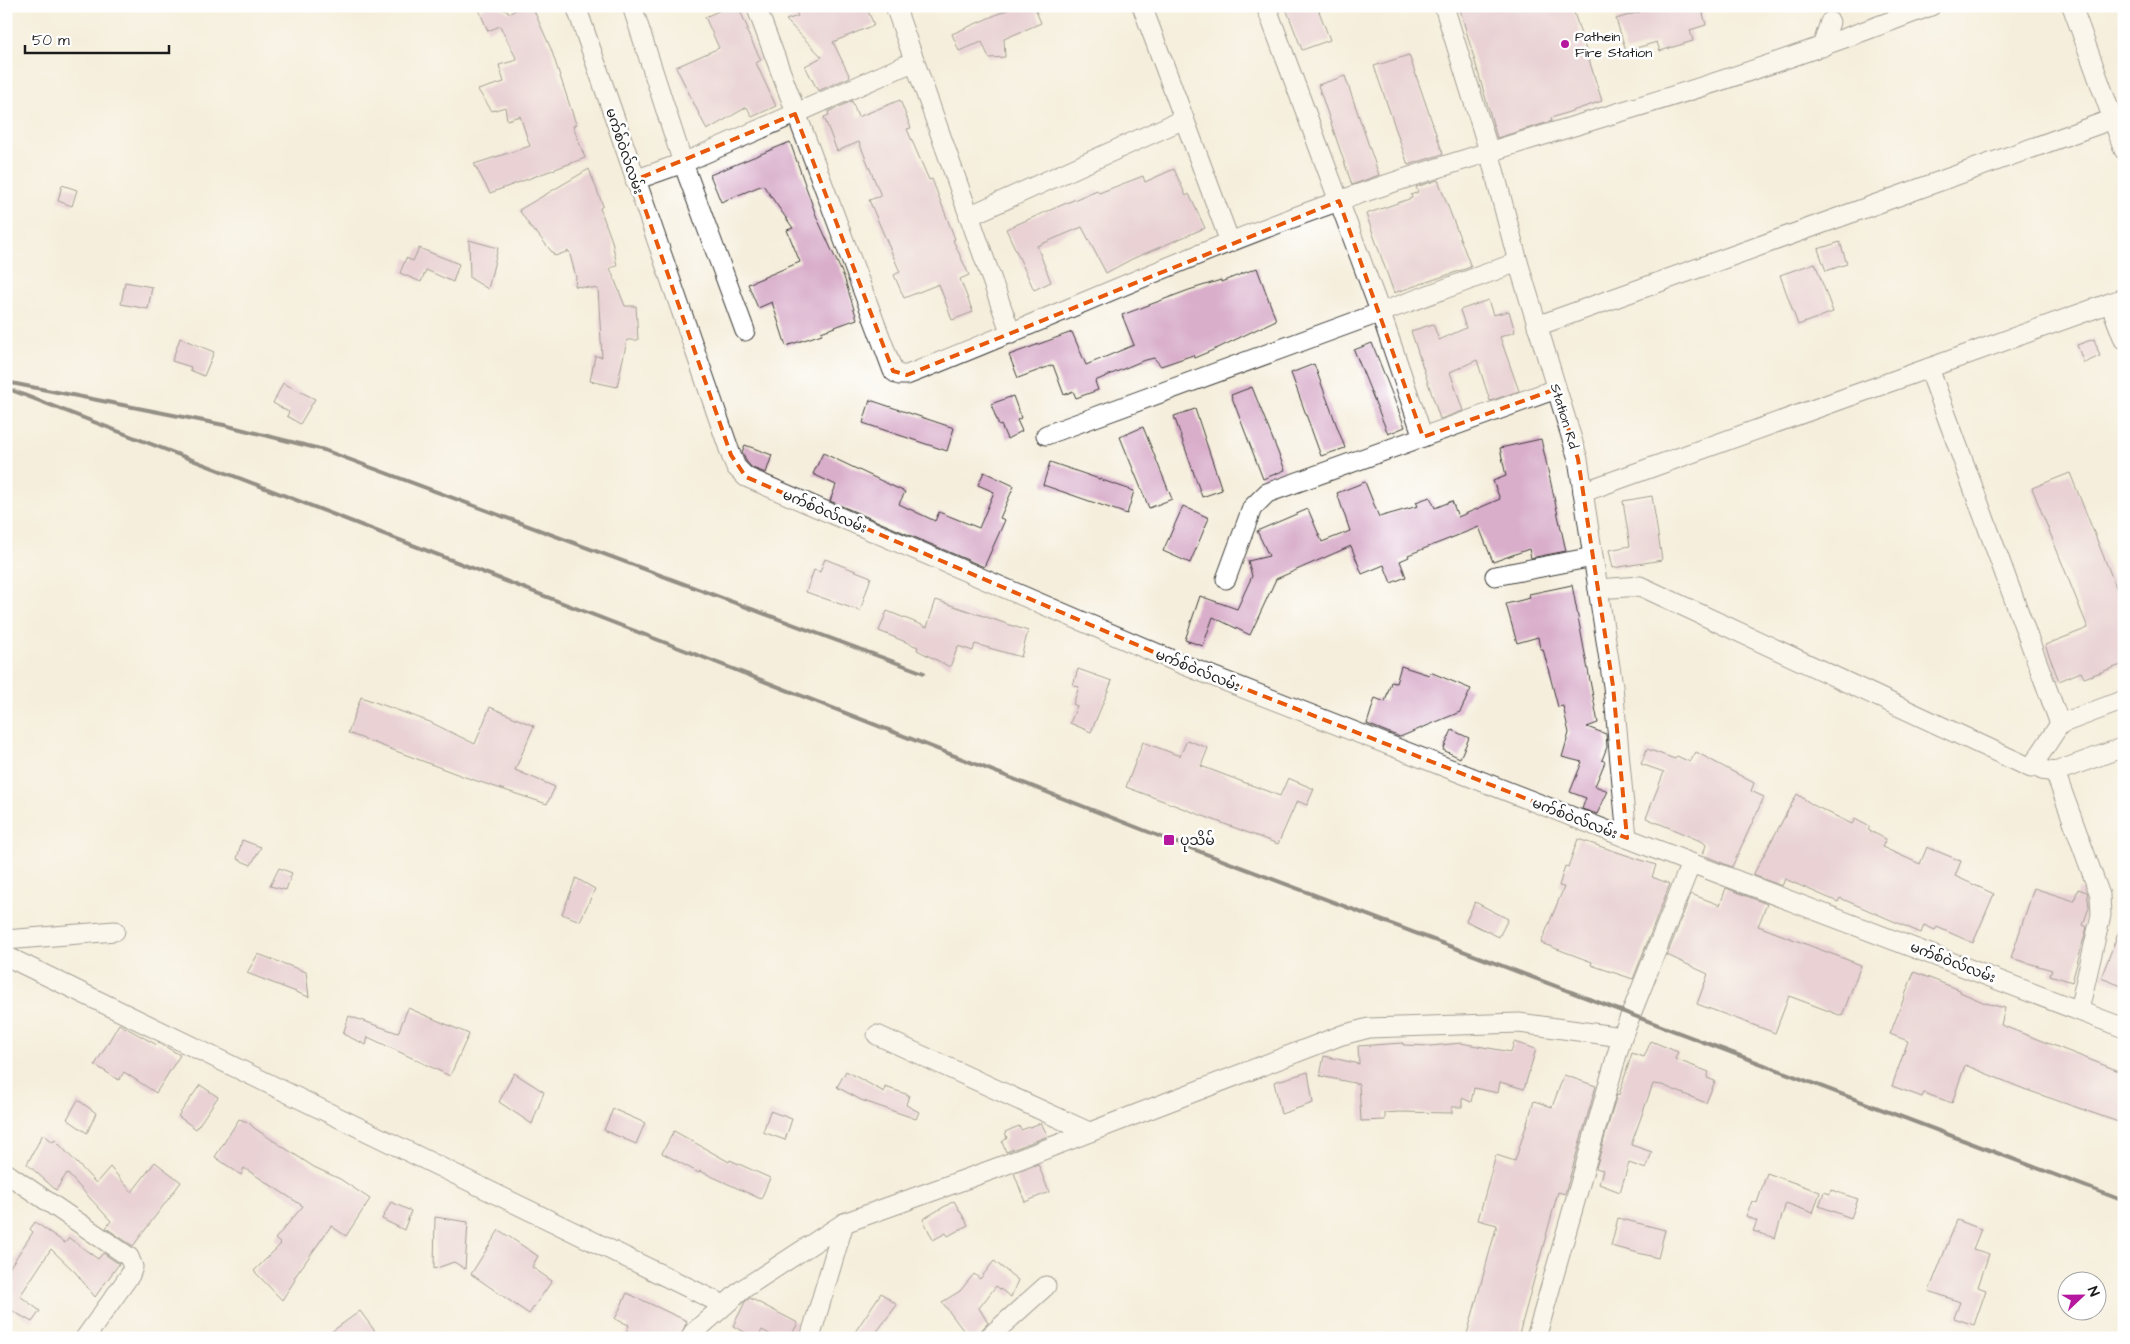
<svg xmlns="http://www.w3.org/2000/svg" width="2130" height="1344" font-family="'Architects Daughter','Noto Sans Myanmar',sans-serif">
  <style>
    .building { fill: #d9aecb }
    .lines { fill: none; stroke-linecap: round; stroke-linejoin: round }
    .minor-casing { stroke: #3d3c39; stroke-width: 21 }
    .minor { stroke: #fff; stroke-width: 19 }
    .rail { stroke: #1c1c1c; stroke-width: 4 }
    .marked { fill: none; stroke: #e8590c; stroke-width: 4; stroke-dasharray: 10 6; stroke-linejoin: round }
    .poi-dot { fill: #b5179e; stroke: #fff; stroke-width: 2 }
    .labels { text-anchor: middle; stroke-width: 5; stroke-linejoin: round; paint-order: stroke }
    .poi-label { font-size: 14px; fill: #1c1c1c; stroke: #fff; text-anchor: start }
    .street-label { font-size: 14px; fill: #1c1c1c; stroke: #fff }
  </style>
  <rect width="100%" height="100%" fill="#fff"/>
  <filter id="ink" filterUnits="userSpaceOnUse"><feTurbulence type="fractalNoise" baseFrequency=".02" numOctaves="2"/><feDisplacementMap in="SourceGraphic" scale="10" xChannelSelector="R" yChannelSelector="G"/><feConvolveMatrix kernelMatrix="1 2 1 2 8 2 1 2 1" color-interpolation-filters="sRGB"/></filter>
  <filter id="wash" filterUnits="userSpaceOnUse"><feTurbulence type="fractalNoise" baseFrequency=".0096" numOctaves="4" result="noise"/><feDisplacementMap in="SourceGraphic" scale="20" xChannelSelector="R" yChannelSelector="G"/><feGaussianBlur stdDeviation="1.12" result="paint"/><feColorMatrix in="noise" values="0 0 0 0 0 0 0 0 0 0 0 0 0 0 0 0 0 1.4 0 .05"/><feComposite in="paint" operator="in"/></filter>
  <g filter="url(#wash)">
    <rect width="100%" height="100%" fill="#f5eedc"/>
    <g id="blocks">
      <!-- building -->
      <g class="building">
        <polygon points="487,6 497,6 510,13 523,6 532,6 551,49 576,124 573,126 585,158 490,193 474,164 530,146 520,116 507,120 505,107 492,111 478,90 504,82 499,65 517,60 500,26 488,31 479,10"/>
        <polygon points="730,6 738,6 748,29 746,30 761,60 756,63 776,106 752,117 747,107 707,130 676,67 719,48 705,17"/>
        <polygon points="793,6 866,6 874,25 833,42 850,77 818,91 805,66 822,57 786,20 798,16"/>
        <polygon points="1016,6 1034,6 1041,23 1004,39 1005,57 989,58 982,42 959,51 952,34"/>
        <polygon points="1285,6 1317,6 1330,40 1302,50"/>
        <polygon points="1459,6 1572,6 1602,101 1551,118 1552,121 1497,138"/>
        <polygon points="1659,6 1701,6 1706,25 1690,30 1693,41 1660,51 1657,42 1626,51 1616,19"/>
        <polygon points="1409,55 1443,154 1408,165 1374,66"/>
        <polygon points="1345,76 1379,175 1352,185 1318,85"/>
        <polygon points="900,100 911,128 907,129 929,180 932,179 955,239 953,240 969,275 960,279 973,312 952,320 939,284 904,298 894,275 900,272 869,200 881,196 859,142 837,151 824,117 829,115 828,112 852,101 858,117"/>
        <polygon points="790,142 817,218 844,277 857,319 821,332 822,334 786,346 772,302 758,308 748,284 800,262 787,230 793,228 763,185 721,202 710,175"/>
        <polygon points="589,169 603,206 600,208 612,241 617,266 610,268 625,306 636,306 638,340 627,340 617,387 590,381 595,356 602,357 598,289 575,286 576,277 569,251 555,256 536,232 534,232 519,210"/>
        <polygon points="1174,169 1186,196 1189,194 1205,228 1132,259 1106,273 1082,227 1037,246 1051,282 1034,290 1006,229 1097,190 1099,193 1143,176 1145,182"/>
        <polygon points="1438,180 1471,267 1394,293 1366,214 1412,198 1411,195 1418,192 1416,187"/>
        <polygon points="62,185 77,190 72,206 58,201"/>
        <polygon points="469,240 498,248 488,289 470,278"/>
        <polygon points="1840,242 1847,264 1826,271 1818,249"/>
        <polygon points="419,248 459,264 453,282 426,270 421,282 400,273 406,258 413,261"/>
        <polygon points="1815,263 1833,312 1798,325 1780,275"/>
        <polygon points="1257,268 1276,320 1218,348 1194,358 1193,355 1161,366 1154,358 1142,361 1095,381 1098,390 1076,398 1073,391 1064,395 1053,365 1018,378 1009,355 1072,332 1086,365 1134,345 1122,315 1189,290 1221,280 1221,282"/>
        <polygon points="125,282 152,287 148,309 121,304"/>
        <polygon points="1488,300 1493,315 1509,311 1515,332 1500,337 1519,391 1490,401 1477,360 1450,372 1463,411 1440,419 1411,331 1433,324 1439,340 1466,328 1460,310"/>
        <polygon points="180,338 214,352 204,376 190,370 191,367 172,361"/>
        <polygon points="2094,339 2100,356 2084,363 2077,345"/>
        <polygon points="1372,343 1405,427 1388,434 1354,350"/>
        <polygon points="1314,364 1345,448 1321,456 1291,373"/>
        <polygon points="283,383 315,399 300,424 287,416 289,412 273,403"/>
        <polygon points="1252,387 1285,470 1263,479 1231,395"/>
        <polygon points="1013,396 1021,418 1017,420 1022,431 1007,439 1001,425 999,426 991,404"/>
        <polygon points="870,400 954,428 947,451 863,423"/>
        <polygon points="1195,409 1222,490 1202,497 1174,416"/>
        <polygon points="1143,427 1172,499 1149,508 1120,437"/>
        <polygon points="1541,439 1566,551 1531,558 1529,549 1493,562 1479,527 1408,555 1409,557 1400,561 1406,577 1391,583 1384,565 1362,574 1351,546 1276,579 1250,635 1213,617 1203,646 1185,640 1200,596 1237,609 1252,576 1248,561 1269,556 1257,531 1308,509 1322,542 1350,531 1337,493 1365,482 1379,517 1418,506 1416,502 1430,497 1435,508 1452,501 1458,517 1500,499 1493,481 1506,476 1500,448"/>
        <polygon points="745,445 772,455 766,473 752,468 746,461 742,452"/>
        <polygon points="823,453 905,492 899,504 935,521 939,512 979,528 994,492 978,485 984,472 1014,486 1000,518 1005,520 984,567 830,501 836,485 813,474"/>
        <polygon points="1050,462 1134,491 1127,514 1043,485"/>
        <polygon points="2070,473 2124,607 2124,664 2084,678 2081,672 2059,681 2045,645 2088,628 2032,488"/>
        <polygon points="1652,496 1662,560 1613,568 1609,550 1630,546 1623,501"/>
        <polygon points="1183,506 1209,518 1190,563 1163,551"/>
        <polygon points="825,559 871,577 860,611 806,592 814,570 820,572"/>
        <polygon points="1572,585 1598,723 1587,727 1606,734 1607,747 1602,760 1605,762 1595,786 1608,791 1597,814 1582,809 1586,798 1570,792 1582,762 1562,757 1569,733 1563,706 1558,707 1543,649 1540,649 1538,637 1517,643 1506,604 1530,598 1529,594"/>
        <polygon points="936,600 1028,631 1021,657 975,644 973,651 958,646 950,667 917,650 918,647 879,631 887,611 927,627"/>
        <polygon points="1401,666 1429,675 1430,672 1471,689 1460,712 1400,737 1367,724 1375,698 1385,702 1391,682 1396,683"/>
        <polygon points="1078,669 1112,681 1091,732 1070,723 1077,706 1073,704 1079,687 1073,685"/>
        <polygon points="361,697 430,722 475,744 490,707 534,726 515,770 555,787 547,804 465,777 348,733"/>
        <polygon points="1452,730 1469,738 1460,758 1443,750"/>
        <polygon points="1187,740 1208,748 1201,766 1280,796 1288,778 1314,789 1307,805 1297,801 1278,844 1126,787 1143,742 1180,756"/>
        <polygon points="1647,749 1675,759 1677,756 1690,762 1696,752 1754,783 1751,791 1764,797 1732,867 1703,855 1706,845 1703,842 1646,818 1664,772 1641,764"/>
        <polygon points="1797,794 1813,805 1852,824 1855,819 1870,827 1868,830 1886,839 1882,847 1920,864 1927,847 1961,861 1955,876 1994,894 1973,943 1937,927 1935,930 1924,925 1921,933 1840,898 1838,902 1785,879 1782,886 1753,875"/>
        <polygon points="1578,839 1656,865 1652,877 1670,884 1633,979 1591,965 1592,962 1541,943 1564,887 1559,886 1565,866 1568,867"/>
        <polygon points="242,840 261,847 251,865 237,859"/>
        <polygon points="279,868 292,873 286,890 270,886"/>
        <polygon points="576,878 595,889 580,921 562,914"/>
        <polygon points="1726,888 1767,904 1758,926 1861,965 1842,1016 1789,996 1775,1033 1697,1004 1708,974 1667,955 1691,894 1720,905"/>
        <polygon points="2034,888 2074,901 2078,889 2087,892 2089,907 2083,925 2087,927 2072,982 2050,975 2052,970 2011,958"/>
        <polygon points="1475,902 1508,919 1499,937 1466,921"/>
        <polygon points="2122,923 2124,923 2124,987 2101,978"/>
        <polygon points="258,954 306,972 309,997 247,973"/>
        <polygon points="1914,972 1960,990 1960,992 1985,1003 2005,1008 2001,1025 2124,1073 2124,1124 2024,1089 1965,1065 1952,1103 1924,1093 1922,1097 1892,1086 1908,1041 1890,1034"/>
        <polygon points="408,1008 469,1034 450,1076 368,1037 366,1045 343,1034 349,1016 398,1033"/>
        <polygon points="119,1024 157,1045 159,1043 180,1055 156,1093 124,1072 119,1080 95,1065"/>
        <polygon points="1651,1041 1678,1052 1675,1059 1709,1072 1707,1078 1715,1081 1706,1103 1662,1085 1653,1084 1631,1145 1652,1152 1646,1169 1629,1163 1620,1192 1599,1184 1603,1170 1596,1168 1617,1094 1619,1095 1632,1053 1644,1057"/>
        <polygon points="1514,1042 1536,1049 1524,1089 1500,1082 1498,1093 1474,1088 1471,1102 1462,1098 1462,1107 1452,1107 1452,1113 1399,1112 1385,1113 1385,1120 1361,1121 1359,1084 1320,1076 1324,1056 1359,1064 1358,1046 1403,1043 1403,1045 1431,1046 1461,1043 1511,1052"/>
        <polygon points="846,1071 884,1092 885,1087 909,1095 906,1105 919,1112 916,1119 861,1100 837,1087"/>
        <polygon points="1308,1072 1313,1103 1281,1114 1274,1082"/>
        <polygon points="514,1073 544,1092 532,1124 499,1102"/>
        <polygon points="1564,1075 1596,1086 1565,1194 1558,1192 1518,1338 1466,1338 1497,1225 1478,1220 1496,1155 1515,1161 1534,1101 1552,1107"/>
        <polygon points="200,1085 218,1097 196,1129 178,1116"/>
        <polygon points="78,1100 96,1113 87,1133 67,1119"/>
        <polygon points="613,1109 645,1123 636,1144 604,1130"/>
        <polygon points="770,1111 792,1119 785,1140 763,1132"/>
        <polygon points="239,1119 248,1122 254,1128 314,1167 340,1179 370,1199 346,1236 331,1226 294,1278 295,1280 282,1300 254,1271 281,1244 275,1239 303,1206 244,1168 241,1175 215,1157"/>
        <polygon points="1041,1123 1048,1136 1006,1152 1002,1142 1007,1138 1005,1132 1019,1126 1021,1130"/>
        <polygon points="674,1131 729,1162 730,1160 770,1178 761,1199 700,1171 699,1173 662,1153"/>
        <polygon points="43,1134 53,1142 55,1140 96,1183 110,1167 132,1192 155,1162 181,1182 133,1246 106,1228 111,1221 67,1173 56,1190 27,1164"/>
        <polygon points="1038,1164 1049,1192 1025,1202 1014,1173"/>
        <polygon points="1767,1173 1820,1192 1813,1213 1786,1203 1775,1238 1753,1231 1757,1221 1746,1216 1752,1201 1757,1203"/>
        <polygon points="1831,1190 1858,1199 1851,1218 1819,1206 1824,1192 1830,1194"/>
        <polygon points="954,1201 968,1225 948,1236 946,1233 933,1240 923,1219"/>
        <polygon points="391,1202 411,1211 404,1230 382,1219"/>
        <polygon points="435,1217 468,1222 465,1269 454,1262 434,1269"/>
        <polygon points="1618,1218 1665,1230 1658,1258 1611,1246"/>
        <polygon points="1957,1220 1981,1229 1973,1249 1989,1254 1978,1287 1986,1290 1974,1325 1954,1318 1960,1302 1929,1291"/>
        <polygon points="35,1222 65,1243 69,1238 98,1259 103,1253 119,1264 95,1297 76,1273 51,1249 20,1296 40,1311 32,1322 11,1310 6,1317 6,1273 33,1232 30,1229"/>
        <polygon points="499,1230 538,1256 532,1267 552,1281 529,1314 471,1274"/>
        <polygon points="994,1261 1018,1280 1011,1297 996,1286 979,1308 988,1323 974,1338 969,1338 942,1302 960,1291 974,1274 980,1279"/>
        <polygon points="627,1293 687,1321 680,1338 624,1338 629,1325 615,1319"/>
        <polygon points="881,1293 897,1305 872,1338 851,1338"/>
        <polygon points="750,1298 798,1323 790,1338 777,1338 762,1330 758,1338 756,1338 733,1326 745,1302"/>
        <polygon points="360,1311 380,1338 323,1338"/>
      </g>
    </g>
  </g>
  <g filter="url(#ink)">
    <use href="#blocks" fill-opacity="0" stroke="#3d3c39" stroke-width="1"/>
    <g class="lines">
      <!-- minor casing -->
      <g class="minor-casing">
        <g id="minor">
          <polyline points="576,6 731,455 736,467 746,477 1184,665 1691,863 2124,1028"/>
          <polyline points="632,6 683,163 745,331"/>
          <path d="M756 6 893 371 899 375H907C1052 318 1192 253 1339 201 1431 168 1526 141 1620 112 1725 81 1829 45 1931 6"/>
          <polyline points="895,6 1011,334"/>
          <polyline points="1142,6 1230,242"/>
          <polyline points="1266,6 1380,311 1423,437"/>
          <polyline points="1444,6 1489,151 1518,262 1578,459 1613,686 1627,838"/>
          <polyline points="2072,6 2124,150"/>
          <polyline points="1822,47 1830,22"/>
          <polyline points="635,180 683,163 915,61"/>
          <polyline points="969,216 1184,119"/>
          <polyline points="2110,303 2124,340"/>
          <polyline points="1537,326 2124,115"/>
          <polyline points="1929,368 2060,724 2124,700"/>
          <polyline points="1046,435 1518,262"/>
          <polyline points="1583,492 2124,298"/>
          <polyline points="1495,576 1593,557"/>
          <polyline points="1226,579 1252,508 1267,493 1556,389"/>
          <polyline points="1598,589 1640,586 2031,768 2060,724"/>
          <polyline points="2042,770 2055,772 2124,747"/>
          <polyline points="2055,772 2100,895 2101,915 2079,1010"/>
          <polyline points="6,940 115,931"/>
          <polyline points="6,956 724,1305"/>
          <polyline points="877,1035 1089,1132"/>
          <polyline points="6,1173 129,1257 133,1267 130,1275 85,1338"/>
          <polyline points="691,1338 693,1333 743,1289 844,1223 994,1169 1342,1035 1369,1028 1519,1023 1622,1037"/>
          <polyline points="810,1338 844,1223"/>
          <polyline points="988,1338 1046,1286"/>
          <polyline points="1536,1338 1622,1037 1691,863"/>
        </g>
      </g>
      <!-- minor -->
      <use href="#minor" class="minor"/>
      <!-- rail -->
      <g class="rail">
        <polyline points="6,382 224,425 324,450 924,673"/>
        <polyline points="6,388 705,658 1169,840 2124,1201"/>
      </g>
    </g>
  </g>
  <!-- marked area -->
  <path d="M0 0H2130V1344H0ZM795 114 893 371 907 375 1339 201 1423 437 1556 389 1578 459 1593 557 1613 686 1627 838 1184 665 746 477 731 455 635 180Z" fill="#f5eedc" fill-opacity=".55" fill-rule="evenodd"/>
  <path class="marked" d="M795 114 893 371 907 375 1339 201 1423 437 1556 389 1578 459 1593 557 1613 686 1627 838 1184 665 746 477 731 455 635 180Z"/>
  <!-- markers -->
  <g class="poi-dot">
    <circle cx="1565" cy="44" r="5"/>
    <rect x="1163" y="834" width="12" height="12" rx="2.5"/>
  </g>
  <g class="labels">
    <!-- poi labels -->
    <g class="poi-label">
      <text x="1575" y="41">Pathein<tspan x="1575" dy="16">Fire Station</tspan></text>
      <text x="1180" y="845">ပုသိမ်</text>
    </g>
    <!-- street labels -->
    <g class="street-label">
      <text transform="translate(625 151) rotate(71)" y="5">မက်စ်ဝဲလ်လမ်း</text>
      <text transform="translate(1565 416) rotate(73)" y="5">Station Rd</text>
      <text transform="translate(825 511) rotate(23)" y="5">မက်စ်ဝဲလ်လမ်း</text>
      <text transform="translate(1198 670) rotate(22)" y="5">မက်စ်ဝဲလ်လမ်း</text>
      <text transform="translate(1575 818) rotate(21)" y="5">မက်စ်ဝဲလ်လမ်း</text>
      <text transform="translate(1953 962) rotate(21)" y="5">မက်စ်ဝဲလ်လမ်း</text>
    </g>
  </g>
  <!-- margin -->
  <rect width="2130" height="1344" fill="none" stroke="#fff" stroke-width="25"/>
  <!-- north arrow -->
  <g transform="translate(2082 1296) rotate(68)"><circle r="24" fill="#ffffff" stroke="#a4a4a4"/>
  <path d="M0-4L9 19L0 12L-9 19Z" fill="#b5179e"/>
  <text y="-8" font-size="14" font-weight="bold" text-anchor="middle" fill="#1c1c1c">N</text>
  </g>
  <!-- scale -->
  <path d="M25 45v8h144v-8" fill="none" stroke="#1c1c1c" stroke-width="2.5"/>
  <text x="32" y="45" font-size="15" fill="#1c1c1c" stroke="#ffffff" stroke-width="4" paint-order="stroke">50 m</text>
</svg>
